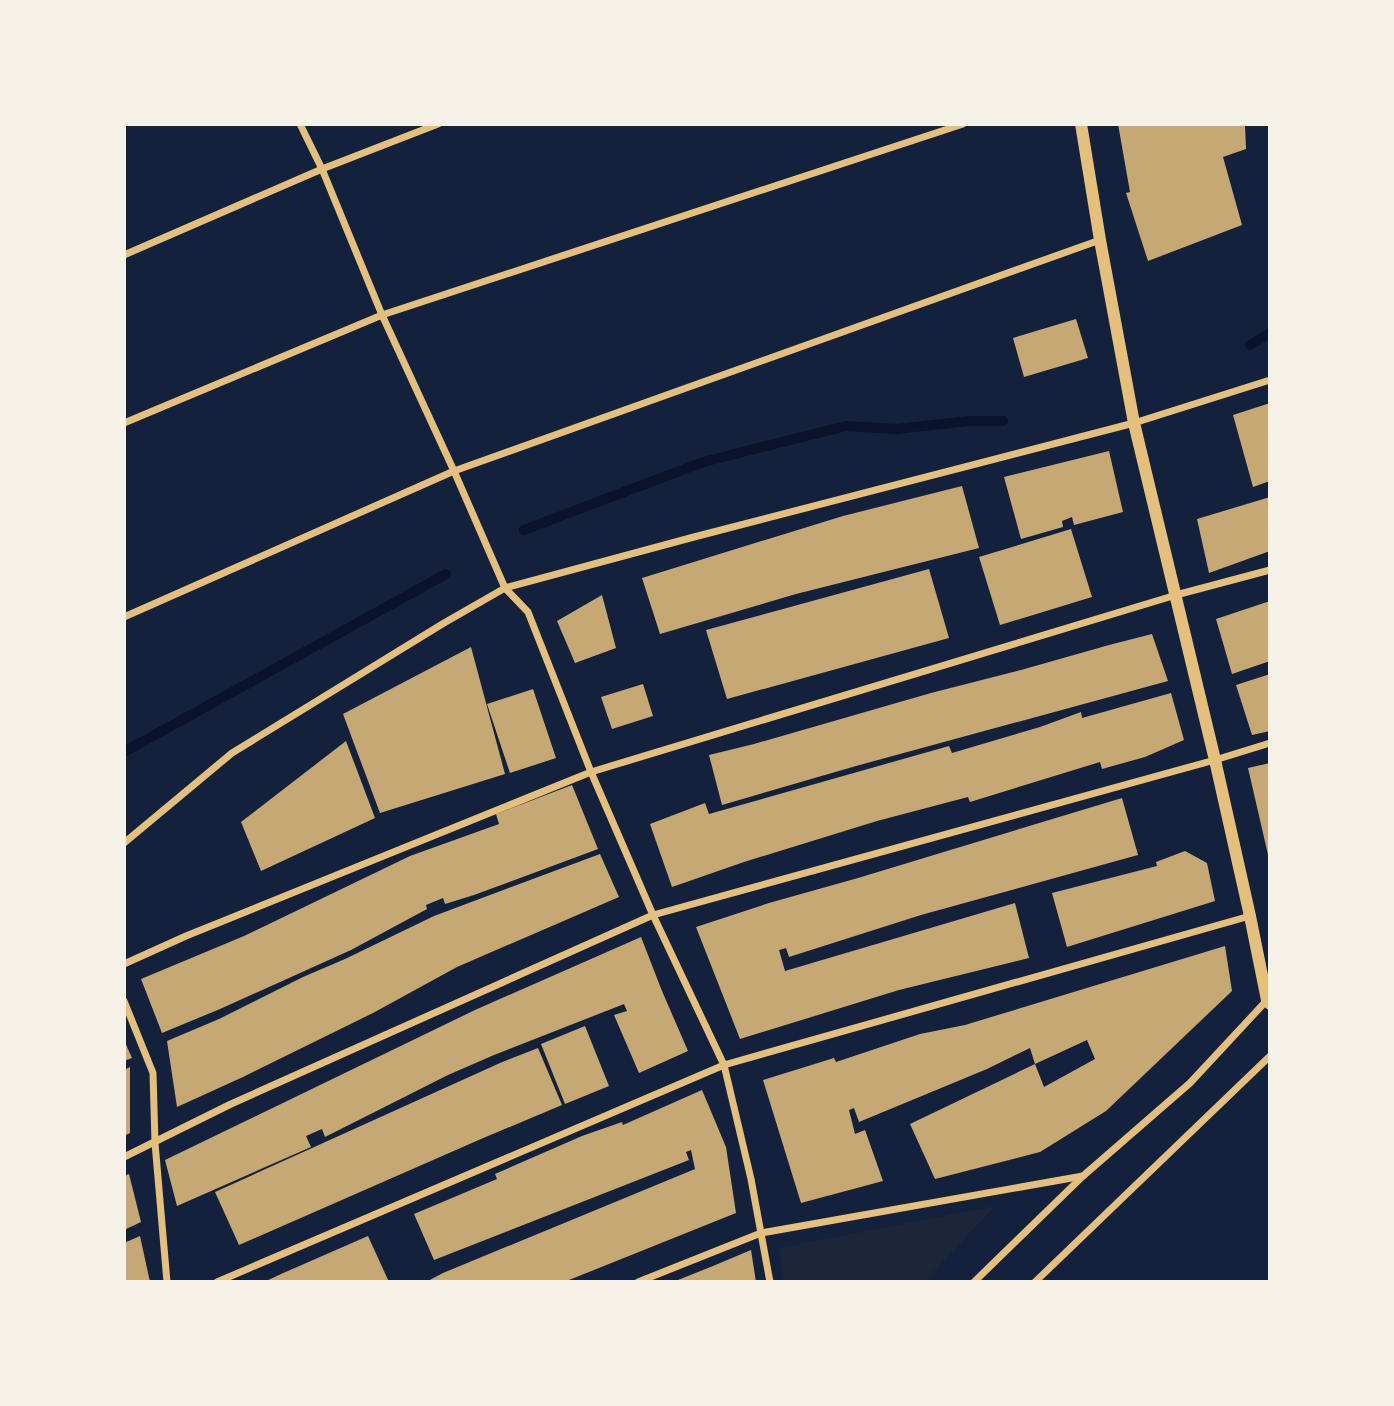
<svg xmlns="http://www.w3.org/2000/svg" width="1394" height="1406" font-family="'Asap Condensed',sans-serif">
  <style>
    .green { fill: #1d2539 }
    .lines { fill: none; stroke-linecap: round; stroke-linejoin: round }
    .stream { stroke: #0b132b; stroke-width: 10 }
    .building { fill: #c6a872 }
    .minor { stroke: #e5c07b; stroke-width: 7 }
    .tertiary { stroke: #e5c07b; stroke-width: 12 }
  </style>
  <rect width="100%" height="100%" fill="#14213d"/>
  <!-- green -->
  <polygon class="green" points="995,1206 924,1282 784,1282 779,1248"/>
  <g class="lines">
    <!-- stream -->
    <g class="stream">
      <polyline points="1250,345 1270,333"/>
      <polyline points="524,530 703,462 846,426 896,429 969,421 1003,421"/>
      <polyline points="124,752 446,574"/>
    </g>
  </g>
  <!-- building -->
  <g class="building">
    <polygon points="1118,124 1245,124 1246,149 1223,157 1242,225 1148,261 1126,193 1130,192"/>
    <polygon points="1076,319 1088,358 1024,377 1013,338"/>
    <polygon points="1270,403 1270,481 1253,487 1233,415"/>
    <polygon points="1109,451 1123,512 1074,525 1072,517 1062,521 1063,527 1021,539 1004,477"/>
    <polygon points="962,486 979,548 796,594 660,634 642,578 843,516"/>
    <polygon points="1270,497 1270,551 1209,573 1197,519"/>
    <polygon points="1071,529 1092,597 1000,625 979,557"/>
    <polygon points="929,569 949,638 727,699 706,630"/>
    <polygon points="602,595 616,648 575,663 557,621"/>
    <polygon points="1270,601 1270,661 1232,674 1216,619"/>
    <polygon points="1152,634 1168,681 856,766 722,805 709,755 754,744 931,693 1021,670 1109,645"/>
    <polygon points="471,647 505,774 380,813 343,714"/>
    <polygon points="1270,674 1270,731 1252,735 1236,685"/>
    <polygon points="643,684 653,716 612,729 601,697"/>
    <polygon points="533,689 556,758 510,773 487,704"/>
    <polygon points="1171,693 1184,740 1145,757 1102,769 1100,762 970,802 968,797 877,821 744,862 672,887 650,824 705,803 709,814 949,746 952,753 1040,727 1081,712 1082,718"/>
    <polygon points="346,741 375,818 261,871 241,822"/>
    <polygon points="1270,763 1270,859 1269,859 1248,768"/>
    <polygon points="572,785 598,849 474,895 445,904 443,898 426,905 427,909 351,950 220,1009 162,1033 141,979 244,936 410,856 499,824 496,814"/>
    <polygon points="1122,798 1138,855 921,915 789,957 786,948 779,950 785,971 1015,903 1029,958 899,990 740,1039 696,927 769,903 858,878"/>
    <polygon points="1185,851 1207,863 1215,901 1067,947 1052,893 1157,866 1156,862"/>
    <polygon points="600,854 619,897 457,967 373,1013 243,1077 177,1107 167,1041 219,1019 303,977 345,959 434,916"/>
    <polygon points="641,937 662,991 688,1051 639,1073 614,1015 627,1011 624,1004 494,1055 448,1075 325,1137 322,1129 306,1136 311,1147 177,1206 165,1160 475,1010"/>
    <polygon points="1225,946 1232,991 1106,1111 1040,1152 935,1179 910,1124 1035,1064 1044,1087 1095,1059 1087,1040 1035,1064 1030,1048 987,1069 859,1122 854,1108 849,1110 855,1134 865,1130 883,1181 801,1203 763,1080 834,1058 836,1062 920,1034 965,1025"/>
    <polygon points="585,1026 609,1086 565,1104 541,1044"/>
    <polygon points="124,1040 132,1058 124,1061"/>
    <polygon points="538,1048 562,1105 481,1139 239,1245 215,1192 500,1063"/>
    <polygon points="130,1067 130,1133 124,1136 124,1070"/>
    <polygon points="702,1090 726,1147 736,1213 564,1282 426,1282 443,1273 695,1169 691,1150 686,1152 689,1160 434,1260 414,1214 497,1179 495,1174 582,1136 622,1122 623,1125"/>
    <polygon points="129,1174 141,1222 124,1230 124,1176"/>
    <polygon points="140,1236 150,1282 124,1282 124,1243"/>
    <polygon points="368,1236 389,1282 264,1282 281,1274"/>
    <polygon points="751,1250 756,1282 673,1282 713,1266"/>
  </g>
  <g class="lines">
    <!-- minor -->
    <g class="minor">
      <polyline points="300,124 322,169 382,315 454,471 505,588 528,612 591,772 653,915 724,1065 751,1179 770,1282"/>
      <polyline points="124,255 322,169 438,124"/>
      <polyline points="124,423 382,315 963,124"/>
      <polyline points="124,617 454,471 1100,240"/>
      <polyline points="124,843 232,753 444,623 505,588 694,537 1134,423 1270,380"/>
      <polyline points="124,964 186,936 591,772 1176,595 1270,570"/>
      <polyline points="124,1001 153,1073 155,1143 167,1282"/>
      <polyline points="124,1157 231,1104 653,915 1215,760 1270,743"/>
      <polyline points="217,1282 724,1065 1250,916"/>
      <polyline points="638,1282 761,1233 1083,1176"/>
      <polyline points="974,1282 1083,1176 1190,1083 1269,998"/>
      <polyline points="1035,1282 1270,1056"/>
    </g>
    <!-- tertiary -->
    <polyline class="tertiary" points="1081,124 1100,240 1134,423 1215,760 1250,916 1267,1000 1270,1004"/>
  </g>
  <!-- border -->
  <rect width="1394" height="1406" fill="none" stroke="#f6f1e7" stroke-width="252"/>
</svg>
